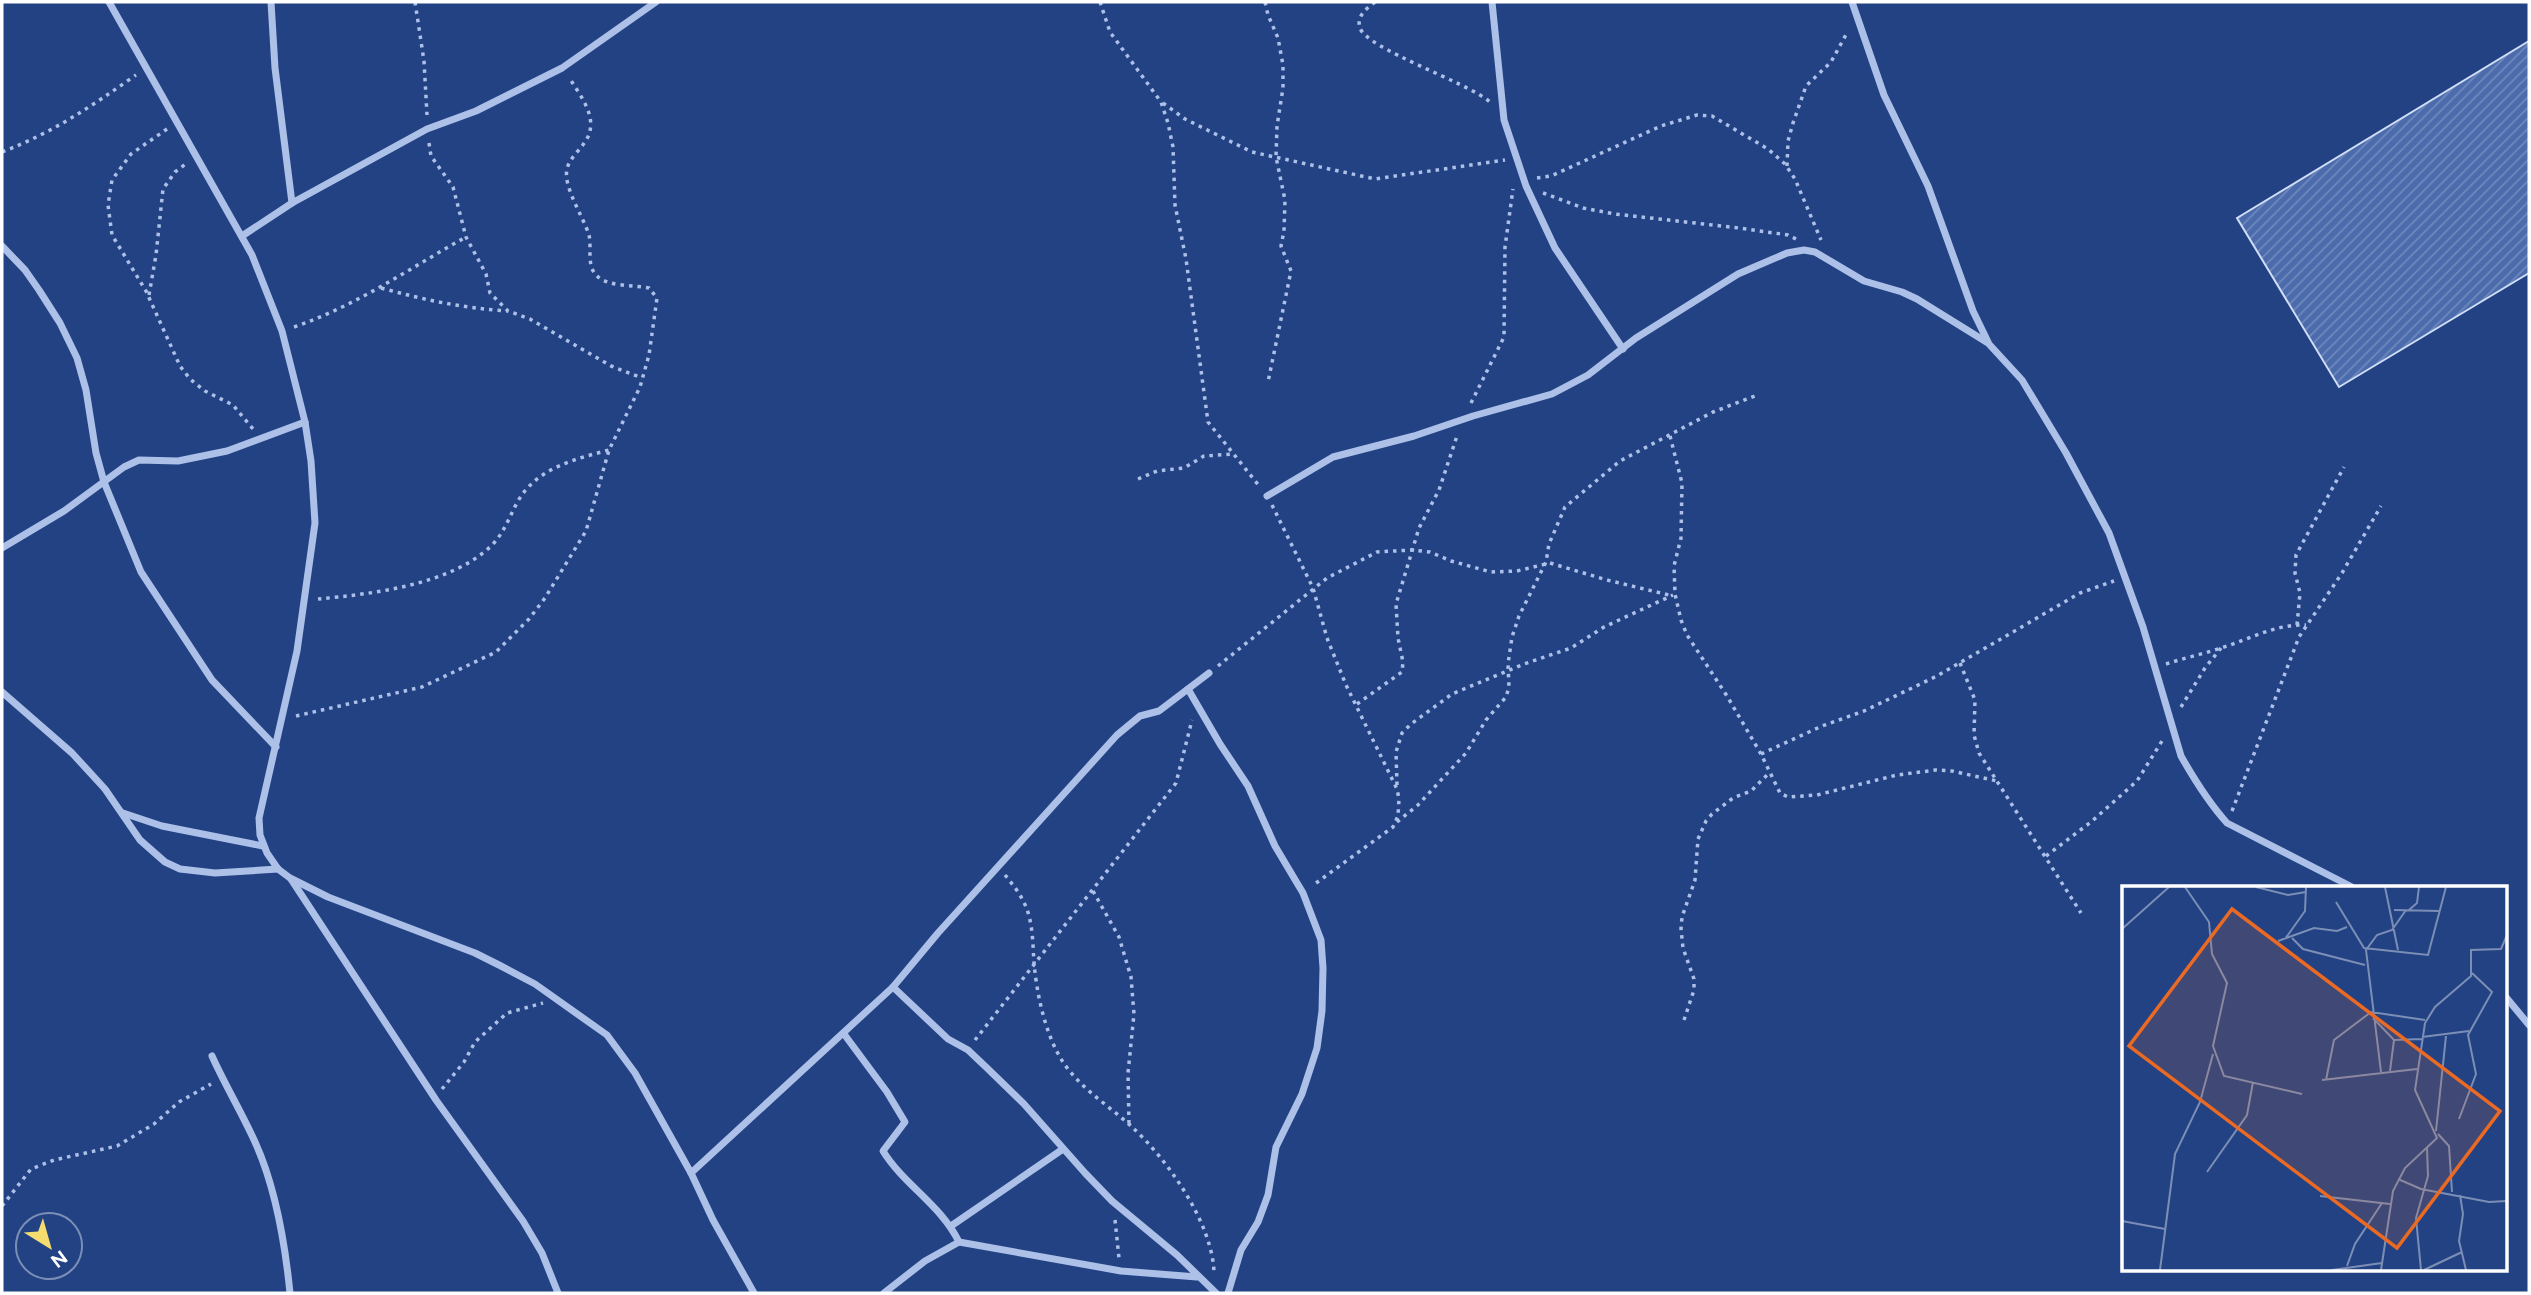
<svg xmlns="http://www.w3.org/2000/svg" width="2531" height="1295" font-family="Figtree,sans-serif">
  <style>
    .building { fill: url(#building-hatch); stroke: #d0ddf6; stroke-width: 2 }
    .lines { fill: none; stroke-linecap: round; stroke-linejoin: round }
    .path { stroke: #acc0e8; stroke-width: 3.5; stroke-dasharray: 3.5 5; stroke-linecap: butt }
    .minor { stroke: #acc0e8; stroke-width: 7 }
    .inset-road { fill: none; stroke: #7b8eb5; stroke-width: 2 }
    .view { fill: #ea6a24; fill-opacity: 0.15; stroke: #ea6a24; stroke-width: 3.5 }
    .inset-edge { fill: none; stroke: #fff; stroke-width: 3.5 }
  </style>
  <defs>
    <pattern id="building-hatch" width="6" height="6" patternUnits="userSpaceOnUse" patternTransform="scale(1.75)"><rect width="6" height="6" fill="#4b6bac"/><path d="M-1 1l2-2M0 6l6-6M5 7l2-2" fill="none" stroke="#6f89bd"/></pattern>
  </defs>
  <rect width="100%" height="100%" fill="#234284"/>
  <!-- building -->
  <polygon class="building" points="2529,41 2529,273 2339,387 2237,218"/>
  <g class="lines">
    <!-- path -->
    <g class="path">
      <polyline points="415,2 424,61 427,115"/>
      <polyline points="1100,2 1110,32 1161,102 1168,123 1173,147 1175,205 1186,259 1208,422 1260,487"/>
      <polyline points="1265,2 1268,15 1278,38 1283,65 1283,88 1277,126 1276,157 1285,200 1284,231 1281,246 1291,271 1268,382"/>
      <path d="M1375 2C1367 8 1356 16 1360 28 1367 49 1467 82 1490 102"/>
      <polyline points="1163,103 1185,119 1252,152 1375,179 1505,160"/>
      <polyline points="167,129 131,154 112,180 108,205 112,235 146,291 180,366 190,379 205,391 233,405 253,429"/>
      <polyline points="429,143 431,156 453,187 466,237 486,274 490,293 508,311 530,319 611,366 642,378"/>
      <path d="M2 152C54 132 90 107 136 75"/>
      <polyline points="1787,166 1788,141 1793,123 1806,86 1831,62 1848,31"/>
      <polyline points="1537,178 1551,176 1661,126 1697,115 1712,116 1768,149 1785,164 1795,179 1821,240"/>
      <polyline points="1543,193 1583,208 1615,214 1739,228 1788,235 1796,239"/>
      <path d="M381 288C425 300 462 308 508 311"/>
      <polyline points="149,295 156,255 163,189 175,172 187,163"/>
      <path d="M294 327C356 306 410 268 466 237"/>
      <polyline points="1471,403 1504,337 1505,247 1513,189"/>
      <polyline points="1670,436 1682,483 1681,538 1674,566 1675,594 1681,620 1687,635 1727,696 1761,754 1780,793 1788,797 1817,795 1897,775 1936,770 1952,771 1997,781"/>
      <polyline points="1138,479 1157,471 1184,468 1204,456 1233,454"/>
      <polyline points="1272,505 1313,588 1327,638 1346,685 1397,789 1399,799 1398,816 1393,827 1312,886"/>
      <path d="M318 599C372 594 449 585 490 547 504 534 509 517 518 501 537 468 575 459 609 450"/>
      <polyline points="2297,625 2300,593 2295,573 2296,555 2344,467"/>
      <polyline points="1960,663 1975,700 1974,735 1979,753 2081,913"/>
      <path d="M2166 664C2184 658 2203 654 2221 648 2250 639 2275 624 2306 625"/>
      <polyline points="1218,666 1327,578 1377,552 1412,550 1430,552 1451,561 1491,572 1517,571 1550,563 1607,580 1673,596"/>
      <polyline points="1357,704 1402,672 1403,662 1398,638 1396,604 1419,528 1439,490 1457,436"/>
      <polyline points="2181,707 2205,668 2221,648"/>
      <path d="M296 716 422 687 496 652 529 619 545 598 586 531 609 450 640 387 649 355 657 298 649 288C635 285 608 287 597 276 586 266 592 247 589 235 583 216 563 187 567 169 569 159 579 151 585 142 600 120 582 98 570 79"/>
      <polyline points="1761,754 1822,726 1864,711 1937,676 2080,593 2114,581"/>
      <polyline points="1397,785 1396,752 1402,733 1411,724 1452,694 1524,664 1571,648 1604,627 1673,595"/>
      <polyline points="2232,811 2299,637 2342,573 2381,506"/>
      <polyline points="1397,822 1418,805 1466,753 1486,720 1506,697 1509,687 1508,664 1512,637 1519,616 1546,562 1549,544 1565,507 1620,461 1713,412 1755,396"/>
      <polyline points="2046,856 2091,822 2137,781 2162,741"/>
      <path d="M1005 875C1015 887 1025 900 1029 916 1033 931 1033 948 1034 963 1037 996 1046 1038 1065 1065 1083 1090 1109 1106 1131 1126 1167 1159 1212 1222 1214 1272"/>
      <polyline points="1093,891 1119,937 1131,977 1134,1014 1128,1073 1129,1124"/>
      <polyline points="1684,1020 1694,990 1694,979 1683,948 1681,929 1682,917 1695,880 1698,839 1706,821 1712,814 1733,798 1751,791 1769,773"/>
      <polyline points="975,1040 1176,783 1192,720"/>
      <polyline points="442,1089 464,1062 475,1042 507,1013 543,1003"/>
      <polyline points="2,1206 31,1169 54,1160 117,1146 154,1124 179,1102 211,1084"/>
      <polyline points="1115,1220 1119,1258"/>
    </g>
    <!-- minor -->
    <g class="minor">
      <polyline points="109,2 252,255 282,331 305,422 311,461 315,523 297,651 259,818 260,835 267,853 278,869 290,878 328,897 475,953 499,965 535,984 607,1035 635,1073 691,1173 713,1220 754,1293"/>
      <polyline points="271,2 275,68 292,203"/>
      <polyline points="1492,2 1504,120 1526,186 1555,248 1623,349"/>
      <polyline points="1852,2 1884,95 1928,186 1973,311 1988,342"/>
      <polyline points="242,236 292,203 427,129 476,111 562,68 656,2"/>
      <polyline points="2,246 25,270 39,290 60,323 77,358 86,390 96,453 104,482 141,572 212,680 276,747"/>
      <path d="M1267 496 1333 457 1414 436 1473 416 1552 394 1588 375 1636 338 1738 274 1787 253 1804 250 1815 252 1864 281 1902 292 1917 299 1988 343 2022 380 2066 453 2109 533 2143 627 2181 756C2194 779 2209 803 2227 823L2352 887"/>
      <polyline points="2,548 64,511 124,467 139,460 178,461 227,451 305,422"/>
      <polyline points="1188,689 1220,744 1248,786 1275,846 1303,893 1321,940 1323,968 1322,1011 1317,1048 1302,1094 1276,1147 1268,1195 1258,1222 1241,1250 1228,1293"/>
      <polyline points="2,692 72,753 105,789 140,840 165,862 180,869 215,873 278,869"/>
      <polyline points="123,813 162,826 263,846"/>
      <polyline points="291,879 436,1100 523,1221 542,1253 558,1293"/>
      <polyline points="893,987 948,1039 968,1050 987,1068 1024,1104 1085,1173 1112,1201 1177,1255 1216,1293"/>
      <polyline points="2505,996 2529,1025"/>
      <path d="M844 1034 887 1092 905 1122 883 1151C904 1185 941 1205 959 1242"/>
      <path d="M212 1056C225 1085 242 1113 255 1142 276 1188 285 1243 290 1293"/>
      <polyline points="691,1173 893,987 938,933 1117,735 1140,716 1159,711 1209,673"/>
      <polyline points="951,1226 1063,1149"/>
      <polyline points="884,1293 925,1261 959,1242 1121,1271 1197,1277"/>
    </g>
  </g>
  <!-- overview -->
  <g transform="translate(2122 886)">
    <rect width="385" height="385" fill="#234284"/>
    <path class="inset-road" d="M63 1 87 36 90 68 105 97 91 160 102 190 180 208M134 1 166 9 184 6M263 1 276 64M214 16 242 62 306 69 324 1M272 24 317 25M287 24 295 17 297 1M0 43 47 1M170 52 181 63 243 79M163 53 183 25 184 1M156 55 192 42 215 45 225 41M249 126 303 134M251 132 272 154 300 153M300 151 347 145M268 185 272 154M259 186 244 64 255 49 270 44 284 24M200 194 295 183M204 194 212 154 249 126M337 233 354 188 346 149 370 106 350 87M314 245 324 150M316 248 327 260 330 306M85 286 125 229 131 196M276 293 299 303 367 316 385 315M338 309 341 328 337 355 344 384M198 310 268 318M0 335 43 343M225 380 233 358 260 317M38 384 53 268 78 216 91 168M210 384 260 377M259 384 271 305 283 282 315 252 293 204 303 137 313 121 349 90V64L379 63 385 49M299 384 294 332 306 290 305 262M302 384 340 366"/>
    <path class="view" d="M110 23 378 225 275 362 7 160Z"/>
    <rect width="385" height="385" class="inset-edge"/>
  </g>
  <!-- border -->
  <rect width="2531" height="1295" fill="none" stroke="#ffffff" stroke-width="7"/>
  <!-- north arrow -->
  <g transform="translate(49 1246) rotate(143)"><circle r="33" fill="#234284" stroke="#7b8eb5" stroke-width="2"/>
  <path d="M0-5L12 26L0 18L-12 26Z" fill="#f4dd6e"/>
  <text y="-10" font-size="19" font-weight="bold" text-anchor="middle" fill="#ffffff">N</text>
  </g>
</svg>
